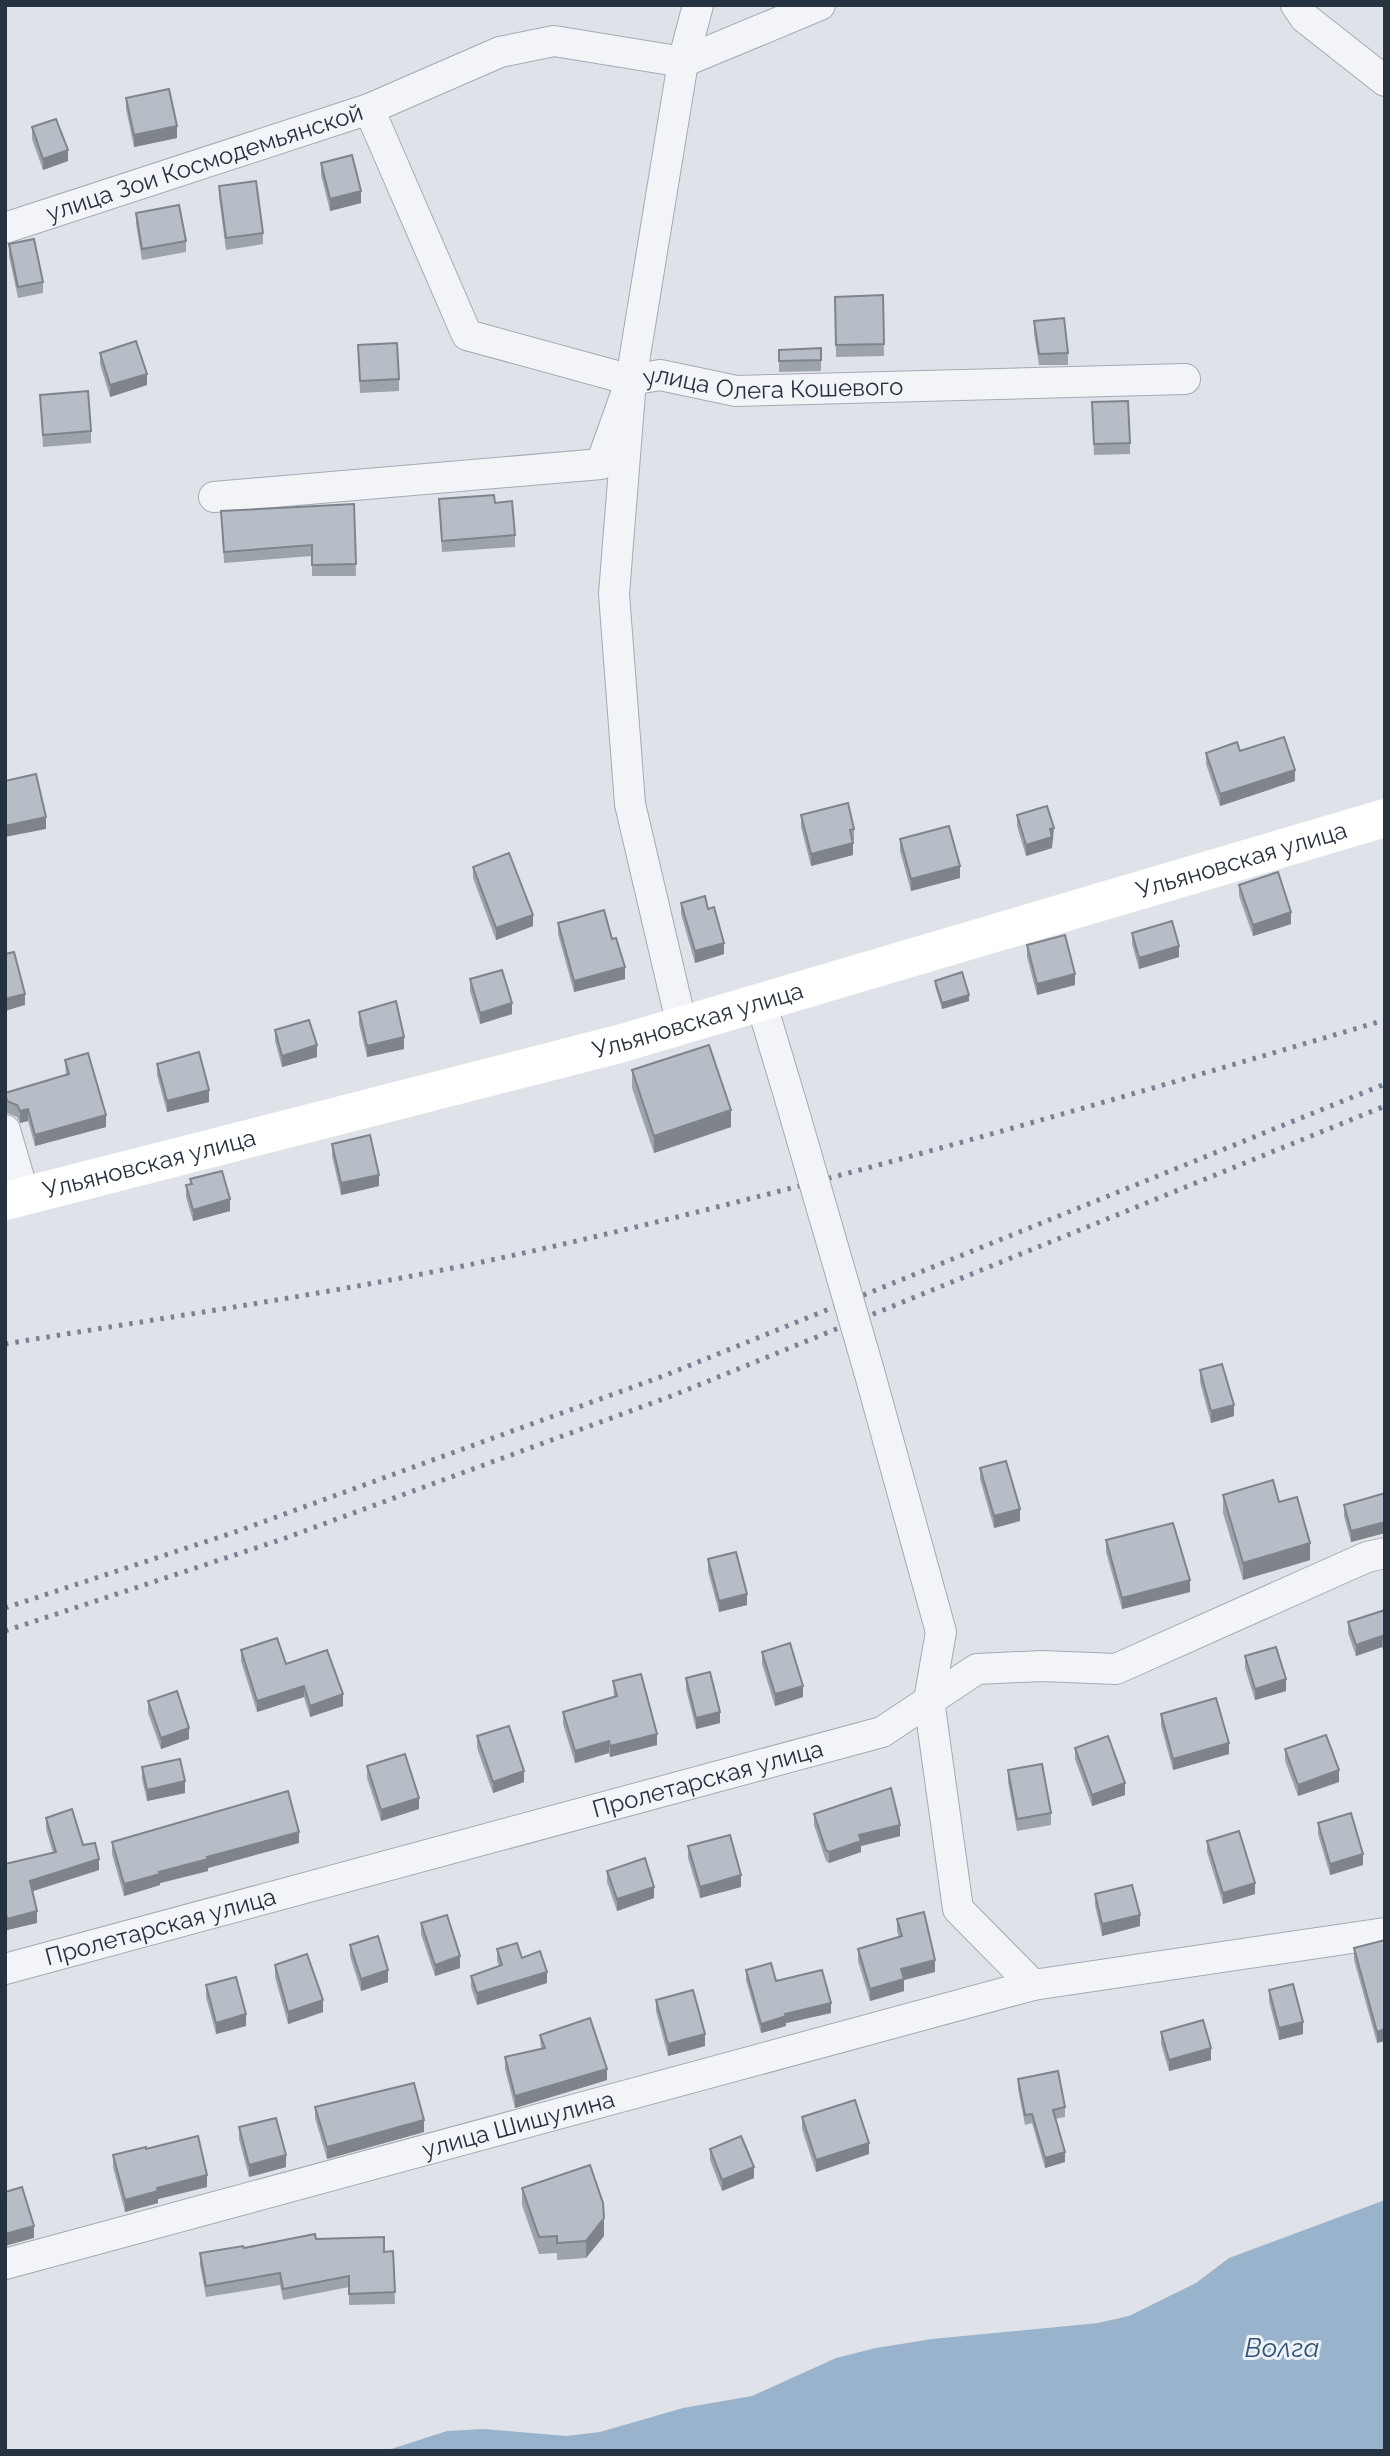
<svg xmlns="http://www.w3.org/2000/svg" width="1390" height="2456" font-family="Raleway,sans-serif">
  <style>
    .water { fill: #98b3cb }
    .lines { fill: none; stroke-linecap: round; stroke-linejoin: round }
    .street-casing { stroke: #a4aab3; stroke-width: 32 }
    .street { stroke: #f2f4f7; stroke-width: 30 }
    .secondary { stroke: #fff; stroke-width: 38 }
    .rail { stroke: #778393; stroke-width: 5; stroke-dasharray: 3.5 7; stroke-linecap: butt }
    .street-bridge-casing { stroke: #a4aab3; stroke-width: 32; stroke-linecap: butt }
    .street-bridge { stroke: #f2f4f7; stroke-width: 30 }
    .wall { fill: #9da3aa }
    .shaded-wall { fill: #7f848b }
    .building { fill: #b6bdc6; stroke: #7f848b; stroke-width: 2 }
    .labels { text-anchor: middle; stroke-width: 6; stroke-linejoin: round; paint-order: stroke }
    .street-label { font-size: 24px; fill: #273241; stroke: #eef2f6 }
    .water-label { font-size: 26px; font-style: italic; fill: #2f5377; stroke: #eef2f6 }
  </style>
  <rect width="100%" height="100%" fill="#dfe3e9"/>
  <!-- water -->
  <polygon class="water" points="1385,2200 1385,2451 385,2451 447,2431 484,2429 566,2436 600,2432 683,2408 752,2396 836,2358 876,2348 932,2339 1098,2323 1129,2316 1196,2283 1229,2258"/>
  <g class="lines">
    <!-- street casing -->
    <g class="street-casing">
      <g id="street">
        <polyline points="1296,5 1305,18 1385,81"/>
        <polyline points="369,109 500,52 554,41 683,62 820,5"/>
        <path id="s1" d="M5 228 369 109 467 335 631 380"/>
        <path id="s2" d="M214 497 601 464 631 380 660 375 736 391 1185 379"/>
        <polyline points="761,1002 791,1102"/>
        <polyline points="682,1026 630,804 614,594 631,380 683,62 698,5"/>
        <polyline points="5,1130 24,1195"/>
        <polyline points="869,1371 941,1632 929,1700 958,1909 1033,1985"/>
        <path id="s3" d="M5 1969 882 1732 977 1669 1042 1666 1116 1669 1367 1557 1385 1553"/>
        <path id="s4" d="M5 2264 1033 1985 1385 1933"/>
      </g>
    </g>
    <!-- street -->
    <use href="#street" class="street"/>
    <!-- secondary -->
    <path class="secondary" id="s5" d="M5 1201 619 1044 1385 818"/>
    <!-- rail -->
    <g class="rail">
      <path d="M5 1344C185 1314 367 1289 546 1248 828 1184 1107 1102 1385 1020"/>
      <polyline points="5,1608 238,1531 666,1375 1385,1084"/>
      <polyline points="5,1631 280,1540 674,1395 1385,1106"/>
    </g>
    <!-- street-bridge casing -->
    <g class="street-bridge-casing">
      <polyline id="street-bridge" points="791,1102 869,1371"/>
    </g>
    <!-- street-bridge -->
    <use href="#street-bridge" class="street-bridge"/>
  </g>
  <!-- wall -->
  <g class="wall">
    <polygon points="126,98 177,138 134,147 126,109"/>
    <polygon points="32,127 68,161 43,170 32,139"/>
    <polygon points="321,163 361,203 330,211 321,175"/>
    <polygon points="219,186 263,233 263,244 226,250 219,197"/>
    <polygon points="136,213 186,241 186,252 142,260 136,224"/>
    <polygon points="9,244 43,282 43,293 18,298 9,256"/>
    <polygon points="883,295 884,356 836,357 835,297"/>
    <polygon points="1034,321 1068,353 1068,365 1039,365 1034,333"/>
    <polygon points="358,345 399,379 399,391 360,393"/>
    <polygon points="821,348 821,371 779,372 779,350"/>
    <polygon points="100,353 147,385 110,397 100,364"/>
    <polygon points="40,395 91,431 91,443 43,447"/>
    <polygon points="1092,402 1130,443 1130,454 1094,455"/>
    <polygon points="439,499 495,503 515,535 515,547 442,552"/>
    <polygon points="354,504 356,576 312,576 312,556 224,563 221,511"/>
    <polygon points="1240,751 1295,781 1220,806 1206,764 1206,753"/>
    <polygon points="801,815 854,829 854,840 852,841 853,855 811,866 801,827"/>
    <polygon points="1017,815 1054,839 1052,840 1052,848 1026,856 1017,826"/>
    <polygon points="900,839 960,878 911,891 900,851"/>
    <polygon points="473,867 533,926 496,940 473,878"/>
    <polygon points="1239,885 1291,924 1253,936 1239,896"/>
    <polygon points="681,903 724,954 695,963 681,914"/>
    <polygon points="558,923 612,939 625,979 574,992 558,934"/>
    <polygon points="1132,933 1179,957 1139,969 1132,944"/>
    <polygon points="1027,945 1075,985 1037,995 1027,957"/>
    <polygon points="470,979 512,1014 480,1024 470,991"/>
    <polygon points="935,981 969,1001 942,1009 935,986"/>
    <polygon points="359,1012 404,1049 367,1057 359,1024"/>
    <polygon points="275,1030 317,1057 282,1067 275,1041"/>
    <polygon points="65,1060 106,1127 35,1146 28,1121 20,1123 17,1117 7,1113 5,1106 5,1093 66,1075"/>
    <polygon points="157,1064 209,1102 167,1112 157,1075"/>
    <polygon points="632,1070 731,1127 654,1153 632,1088"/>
    <polygon points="332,1144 379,1186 341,1195 332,1156"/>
    <polygon points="190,1179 230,1211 193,1221 186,1197 186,1185 190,1184"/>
    <polygon points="1200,1370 1234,1416 1211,1423 1200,1382"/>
    <polygon points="980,1468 1020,1521 994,1528 980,1479"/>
    <polygon points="1385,1493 1385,1533 1351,1542 1344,1516 1344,1505"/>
    <polygon points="1223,1495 1310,1560 1243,1580 1223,1513"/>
    <polygon points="1106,1540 1190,1592 1122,1609 1106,1552"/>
    <polygon points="708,1559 747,1605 719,1612 708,1571"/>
    <polygon points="1385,1610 1385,1656 1382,1647 1356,1656 1348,1633 1348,1622"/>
    <polygon points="241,1650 343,1706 310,1717 304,1697 257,1712 241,1661"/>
    <polygon points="762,1652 803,1697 775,1706 762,1664"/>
    <polygon points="1245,1656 1286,1691 1255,1700 1245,1668"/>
    <polygon points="686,1678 720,1723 696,1729 686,1689"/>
    <polygon points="613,1681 657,1745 610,1757 609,1753 575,1763 563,1724 563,1712 614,1697"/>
    <polygon points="148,1701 189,1739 161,1749 148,1713"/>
    <polygon points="1161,1714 1229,1754 1173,1770 1161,1726"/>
    <polygon points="477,1736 524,1782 493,1793 477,1748"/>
    <polygon points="1075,1748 1125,1795 1092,1806 1075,1759"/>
    <polygon points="1285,1749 1339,1782 1298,1796 1285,1761"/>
    <polygon points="367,1766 419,1809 381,1821 367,1778"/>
    <polygon points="142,1767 185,1793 147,1801 142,1779"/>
    <polygon points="1008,1770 1051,1813 1051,1825 1017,1831 1008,1782"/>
    <polygon points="814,1814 900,1836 861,1846 861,1852 829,1863 826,1861 814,1825"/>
    <polygon points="46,1818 83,1845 99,1870 33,1891 37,1923 7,1930 6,1925 5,1864 53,1853 46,1829"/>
    <polygon points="1318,1823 1363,1865 1330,1875 1318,1834"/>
    <polygon points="1207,1841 1255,1894 1223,1904 1207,1852"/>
    <polygon points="112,1842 299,1843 208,1868 208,1871 160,1883 160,1885 124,1896 112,1854"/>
    <polygon points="688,1846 741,1887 700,1898 688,1858"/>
    <polygon points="607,1871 654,1898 617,1911 607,1882"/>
    <polygon points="1095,1894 1140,1926 1102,1936 1095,1905"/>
    <polygon points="897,1919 935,1972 904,1980 904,1991 870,2001 858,1961 858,1949 899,1937 897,1931"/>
    <polygon points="421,1923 460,1968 435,1976 421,1934"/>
    <polygon points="1385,1940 1377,2043 1354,1960 1354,1948"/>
    <polygon points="350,1945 388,1982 361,1991 350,1956"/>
    <polygon points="497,1949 522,1958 547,1983 477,2005 471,1987 471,1976 499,1966 497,1961"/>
    <polygon points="275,1965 323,2012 288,2024 275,1977"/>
    <polygon points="746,1970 831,2013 786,2023 786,2026 761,2033 746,1980"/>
    <polygon points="206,1985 246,2026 216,2034 206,1997"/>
    <polygon points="1269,1990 1303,2034 1279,2040 1269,2001"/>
    <polygon points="656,2000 705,2046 668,2056 656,2011"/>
    <polygon points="1161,2032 1211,2060 1169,2071 1161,2044"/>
    <polygon points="540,2035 607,2080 515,2108 505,2069 505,2057 541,2049"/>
    <polygon points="1018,2079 1065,2107 1065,2117 1055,2119 1065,2162 1045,2168 1032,2123 1025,2125 1018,2089"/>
    <polygon points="315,2107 424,2132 327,2159 315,2118"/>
    <polygon points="802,2117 869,2154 816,2172 802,2129"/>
    <polygon points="239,2127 286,2167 249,2177 239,2139"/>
    <polygon points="710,2149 754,2178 722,2191 710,2160"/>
    <polygon points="113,2155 207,2187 158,2199 158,2203 125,2212 113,2167"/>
    <polygon points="522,2188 604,2236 586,2258 557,2260 557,2253 539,2254 522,2205"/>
    <polygon points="316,2239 384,2252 393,2251 395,2304 349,2305 349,2287 283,2300 280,2285 206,2297 200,2265 200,2253"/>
  </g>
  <!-- shaded-wall -->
  <g class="shaded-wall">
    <polygon points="177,126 177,138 134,147 134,135"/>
    <polygon points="68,150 68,161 43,170 43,159"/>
    <polygon points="361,191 361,203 330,211 330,199"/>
    <polygon points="147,374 147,385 110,397 110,385"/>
    <polygon points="1295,770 1295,781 1220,806 1220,794"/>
    <polygon points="46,817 46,829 5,837 5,826"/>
    <polygon points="1054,828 1052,848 1026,856 1026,845 1050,829"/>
    <polygon points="853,843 853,855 811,866 811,854"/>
    <polygon points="960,866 960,878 911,891 911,879"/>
    <polygon points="1291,912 1291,924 1253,936 1253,925"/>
    <polygon points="533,915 533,926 496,940 496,928"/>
    <polygon points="724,943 724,954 695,963 695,951"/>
    <polygon points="1179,946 1179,957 1139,969 1139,958"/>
    <polygon points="625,967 625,979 574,992 574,981"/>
    <polygon points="1075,974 1075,985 1037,995 1037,984"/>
    <polygon points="25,994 25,1005 5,1011 5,999"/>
    <polygon points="969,995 969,1001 942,1009 942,1003"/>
    <polygon points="512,1003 512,1014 480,1024 480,1013"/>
    <polygon points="404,1037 404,1049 367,1057 367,1046"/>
    <polygon points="317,1045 317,1057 282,1067 282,1056"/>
    <polygon points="209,1090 209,1102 167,1112 167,1101"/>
    <polygon points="28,1109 28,1121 20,1123 20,1111"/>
    <polygon points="731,1110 731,1127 654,1153 654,1136"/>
    <polygon points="106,1115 106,1127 35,1146 35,1135"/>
    <polygon points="379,1175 379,1186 341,1195 341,1183"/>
    <polygon points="230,1199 230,1211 193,1221 193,1210"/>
    <polygon points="1234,1405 1234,1416 1211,1423 1211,1411"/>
    <polygon points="1020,1509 1020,1521 994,1528 994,1516"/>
    <polygon points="1385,1522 1385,1533 1351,1542 1351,1531"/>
    <polygon points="1310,1543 1310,1560 1243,1580 1243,1563"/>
    <polygon points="1190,1580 1190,1592 1122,1609 1122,1598"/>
    <polygon points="747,1594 747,1605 719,1612 719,1601"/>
    <polygon points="1382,1636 1382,1647 1356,1656 1356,1645"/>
    <polygon points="1286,1679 1286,1691 1255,1700 1255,1689"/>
    <polygon points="304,1686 304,1697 257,1712 257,1701"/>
    <polygon points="803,1686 803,1697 775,1706 775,1694"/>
    <polygon points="343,1694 343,1706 310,1717 310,1706"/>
    <polygon points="720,1712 720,1723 696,1729 696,1718"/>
    <polygon points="189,1728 189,1739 161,1749 161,1738"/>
    <polygon points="657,1734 657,1745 610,1757 610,1746"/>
    <polygon points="609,1741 609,1753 575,1763 575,1751"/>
    <polygon points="1229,1743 1229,1754 1173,1770 1173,1759"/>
    <polygon points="1339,1770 1339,1782 1298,1796 1298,1785"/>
    <polygon points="524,1771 524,1782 493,1793 493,1782"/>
    <polygon points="185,1781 185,1793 147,1801 147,1790"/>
    <polygon points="1125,1783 1125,1795 1092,1806 1092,1795"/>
    <polygon points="419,1798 419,1809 381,1821 381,1810"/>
    <polygon points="900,1825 900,1836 861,1846 861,1852 829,1863 829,1852 859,1835"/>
    <polygon points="299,1832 299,1843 208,1868 208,1871 160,1883 160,1885 124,1896 124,1884 159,1872 207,1857"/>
    <polygon points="1363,1854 1363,1865 1330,1875 1330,1864"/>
    <polygon points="99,1859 99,1870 30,1892 30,1881"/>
    <polygon points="741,1875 741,1887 700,1898 700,1887"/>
    <polygon points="1255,1883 1255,1894 1223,1904 1223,1893"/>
    <polygon points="654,1887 654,1898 617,1911 617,1899"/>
    <polygon points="37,1911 37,1923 7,1930 7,1919"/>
    <polygon points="1140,1915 1140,1926 1102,1936 1102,1924"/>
    <polygon points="460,1956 460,1968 435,1976 435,1965"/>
    <polygon points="935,1960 935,1972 904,1980 904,1991 870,2001 870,1989 901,1969"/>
    <polygon points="388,1970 388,1982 361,1991 361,1979"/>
    <polygon points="547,1972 547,1983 477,2005 477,1993"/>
    <polygon points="323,2000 323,2012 288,2024 288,2012"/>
    <polygon points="831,2003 831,2013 786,2023 786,2026 761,2033 761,2024 785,2014"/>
    <polygon points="246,2014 246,2026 216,2034 216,2023"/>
    <polygon points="1303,2022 1303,2034 1279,2040 1279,2028"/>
    <polygon points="1385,2029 1385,2041 1377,2043 1377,2032"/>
    <polygon points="705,2034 705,2046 668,2056 668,2044"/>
    <polygon points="1211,2048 1211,2060 1169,2071 1169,2060"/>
    <polygon points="607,2069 607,2080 515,2108 515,2096"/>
    <polygon points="424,2120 424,2132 327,2159 327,2147"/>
    <polygon points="869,2143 869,2154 816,2172 816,2160"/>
    <polygon points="1065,2152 1065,2162 1045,2168 1045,2158"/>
    <polygon points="286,2155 286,2167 249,2177 249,2165"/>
    <polygon points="754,2167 754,2178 722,2191 722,2180"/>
    <polygon points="207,2175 207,2187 158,2199 158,2203 125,2212 125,2200 157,2188"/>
    <polygon points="604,2218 604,2236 586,2258 586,2241"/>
    <polygon points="34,2226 34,2238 5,2246 5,2234"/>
  </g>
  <!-- building -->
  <g class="building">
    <polygon points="169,89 177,126 134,135 126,98"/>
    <polygon points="56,119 68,150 43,159 32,127"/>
    <polygon points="352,155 361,191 330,199 321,163"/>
    <polygon points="256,181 263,233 226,238 219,186"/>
    <polygon points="179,205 186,241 142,249 136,213"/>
    <polygon points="34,239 43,282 18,287 9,244"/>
    <polygon points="883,295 884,344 836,345 835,297"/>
    <polygon points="1064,318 1068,353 1039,354 1034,321"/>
    <polygon points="136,341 147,374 110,385 100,353"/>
    <polygon points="397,343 399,379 360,381 358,345"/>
    <polygon points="821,348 821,360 779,361 779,350"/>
    <polygon points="88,391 91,431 43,435 40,395"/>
    <polygon points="1128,401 1130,443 1094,444 1092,402"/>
    <polygon points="494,495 495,503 512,501 515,535 442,541 439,499"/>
    <polygon points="354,504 356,564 312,565 312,545 224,552 221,511"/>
    <polygon points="1284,737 1295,770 1220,794 1206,753 1237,742 1240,751"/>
    <polygon points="36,774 46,817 5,826 5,781"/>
    <polygon points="848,803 854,829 850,830 853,843 811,854 801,815"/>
    <polygon points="1047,806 1054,828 1050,829 1052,837 1026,845 1017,815"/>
    <polygon points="949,826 960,866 911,879 900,839"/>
    <polygon points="509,853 533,915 496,928 473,867"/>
    <polygon points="1278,872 1291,912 1253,925 1239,885"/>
    <polygon points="705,896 708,909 714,907 724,943 695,951 681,903"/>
    <polygon points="604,910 612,939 616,938 625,967 574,981 558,923"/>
    <polygon points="1172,921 1179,946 1139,958 1132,933"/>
    <polygon points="1065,935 1075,974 1037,984 1027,945"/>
    <polygon points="14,952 25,994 5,999 5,954"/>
    <polygon points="502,970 512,1003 480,1013 470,979"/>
    <polygon points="962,972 969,995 942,1003 935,981"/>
    <polygon points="396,1001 404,1037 367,1046 359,1012"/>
    <polygon points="309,1020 317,1045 282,1056 275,1030"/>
    <polygon points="709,1045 731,1110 654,1136 632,1070"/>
    <polygon points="199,1052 209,1090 167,1101 157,1064"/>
    <polygon points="88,1053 106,1115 35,1135 28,1109 20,1111 17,1105 7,1101 5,1093 69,1074 65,1060"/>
    <polygon points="370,1135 379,1175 341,1183 332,1144"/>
    <polygon points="222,1171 230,1199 193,1210 186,1185 192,1184 190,1179"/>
    <polygon points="1222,1364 1234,1405 1211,1411 1200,1370"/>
    <polygon points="1006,1461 1020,1509 994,1516 980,1468"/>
    <polygon points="1273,1480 1279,1502 1297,1497 1310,1543 1243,1563 1223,1495"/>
    <polygon points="1385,1493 1385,1522 1351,1531 1344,1505"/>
    <polygon points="1173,1523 1190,1580 1122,1598 1106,1540"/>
    <polygon points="736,1552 747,1594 719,1601 708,1559"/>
    <polygon points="1385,1610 1385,1644 1382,1636 1356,1645 1348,1622"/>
    <polygon points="277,1638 286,1664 327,1650 343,1694 310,1706 304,1686 257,1701 241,1650"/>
    <polygon points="790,1643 803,1686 775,1694 762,1652"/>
    <polygon points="1276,1647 1286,1679 1255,1689 1245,1656"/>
    <polygon points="710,1672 720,1712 696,1718 686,1678"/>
    <polygon points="641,1674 657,1734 610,1746 609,1741 575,1751 563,1712 617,1696 613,1681"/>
    <polygon points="177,1691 189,1728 161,1738 148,1701"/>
    <polygon points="1216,1698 1229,1743 1173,1759 1161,1714"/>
    <polygon points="509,1726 524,1771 493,1782 477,1736"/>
    <polygon points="1326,1735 1339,1770 1298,1785 1285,1749"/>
    <polygon points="1108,1736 1125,1783 1092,1795 1075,1748"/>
    <polygon points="405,1754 419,1798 381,1810 367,1766"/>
    <polygon points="180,1759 185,1781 147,1790 142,1767"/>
    <polygon points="1042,1764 1051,1813 1017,1819 1008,1770"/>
    <polygon points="891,1788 900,1825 859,1835 861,1841 829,1852 826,1850 814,1814"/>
    <polygon points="288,1791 299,1832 207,1857 208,1859 159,1872 160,1874 124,1884 112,1842"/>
    <polygon points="72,1809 83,1845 95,1843 99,1859 30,1881 37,1911 7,1919 6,1914 5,1914 5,1864 56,1852 46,1818"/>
    <polygon points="1351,1813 1363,1854 1330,1864 1318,1823"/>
    <polygon points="1239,1831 1255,1883 1223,1893 1207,1841"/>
    <polygon points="730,1835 741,1875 700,1887 688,1846"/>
    <polygon points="645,1858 654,1887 617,1899 607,1871"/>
    <polygon points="1132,1885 1140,1915 1102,1924 1095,1894"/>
    <polygon points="924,1912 935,1960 901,1969 904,1979 870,1989 858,1949 902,1936 897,1919"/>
    <polygon points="447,1915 460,1956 435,1965 421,1923"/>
    <polygon points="378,1936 388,1970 361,1979 350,1945"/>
    <polygon points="1385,1940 1385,2029 1377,2032 1354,1948"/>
    <polygon points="517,1943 522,1958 540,1951 547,1972 477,1993 471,1976 502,1965 497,1949"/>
    <polygon points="307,1954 323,2000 288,2012 275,1965"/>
    <polygon points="771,1963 776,1981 822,1970 831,2003 785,2014 786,2016 761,2024 746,1970"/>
    <polygon points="236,1977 246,2014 216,2023 206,1985"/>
    <polygon points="1293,1984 1303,2022 1279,2028 1269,1990"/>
    <polygon points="693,1990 705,2034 668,2044 656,2000"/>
    <polygon points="590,2018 607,2069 515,2096 505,2057 545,2048 540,2035"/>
    <polygon points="1203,2020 1211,2048 1169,2060 1161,2032"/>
    <polygon points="1058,2071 1065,2107 1053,2110 1065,2152 1045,2158 1032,2114 1025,2115 1018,2079"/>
    <polygon points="414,2083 424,2120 327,2147 315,2107"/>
    <polygon points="855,2100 869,2143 816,2160 802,2117"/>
    <polygon points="276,2118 286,2155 249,2165 239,2127"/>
    <polygon points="198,2136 207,2175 157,2188 158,2191 125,2200 113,2155 146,2147 146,2149"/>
    <polygon points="741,2136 754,2167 722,2180 710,2149"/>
    <polygon points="590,2165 603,2203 604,2218 586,2241 557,2243 557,2236 539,2237 522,2188"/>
    <polygon points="22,2187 34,2226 5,2234 5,2192"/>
    <polygon points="315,2234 316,2239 384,2237 384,2252 393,2251 395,2292 349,2294 349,2276 283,2289 280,2273 206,2286 200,2253 243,2246 244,2248"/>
  </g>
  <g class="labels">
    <!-- street labels -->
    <g class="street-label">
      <text dy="8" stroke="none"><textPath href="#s1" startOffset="210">улица Зои Космодемьянской</textPath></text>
      <text dy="8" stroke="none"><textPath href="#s2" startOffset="621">улица Олега Кошевого</textPath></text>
      <text dy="8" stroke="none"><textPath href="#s5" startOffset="1283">Ульяновская улица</textPath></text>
      <text dy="8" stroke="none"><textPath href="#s5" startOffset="716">Ульяновская улица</textPath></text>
      <text dy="8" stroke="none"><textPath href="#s5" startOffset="149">Ульяновская улица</textPath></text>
      <text dy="8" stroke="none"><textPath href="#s3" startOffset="728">Пролетарская улица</textPath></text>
      <text dy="8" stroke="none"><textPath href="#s3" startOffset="161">Пролетарская улица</textPath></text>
      <text dy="8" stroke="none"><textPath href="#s4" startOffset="532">улица Шишулина</textPath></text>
    </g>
    <!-- water labels -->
    <g class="water-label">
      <text x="1282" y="2357">Волга</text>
    </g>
  </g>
  <!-- border -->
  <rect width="1390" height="2456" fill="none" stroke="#273241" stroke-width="14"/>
</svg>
